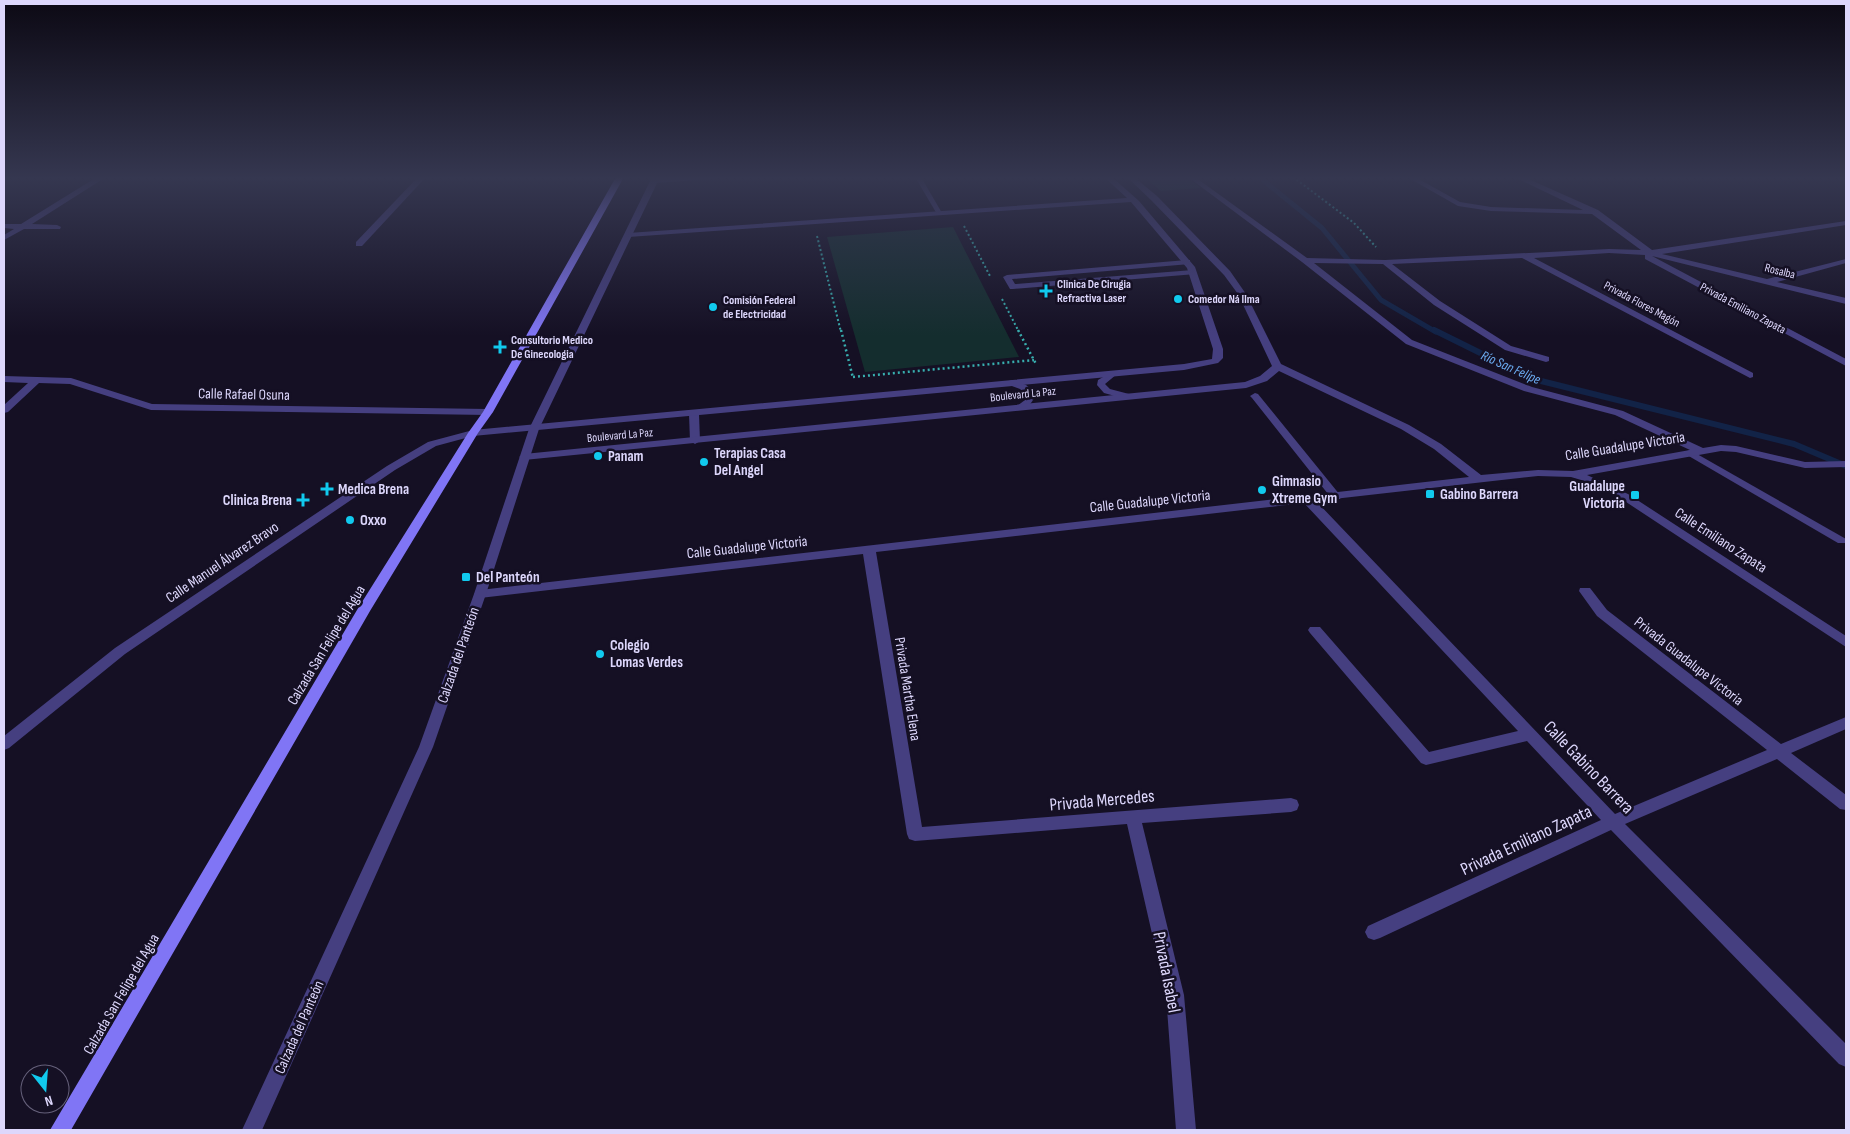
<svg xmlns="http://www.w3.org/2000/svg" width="1850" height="1134" font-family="'Sofia Sans Condensed',sans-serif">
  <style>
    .green { fill: #142d2e }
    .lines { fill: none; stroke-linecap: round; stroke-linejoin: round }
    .stream-far1 { stroke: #122347; stroke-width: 5 }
    .stream { stroke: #122347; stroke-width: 6 }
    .path-far1 { stroke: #38afaf; stroke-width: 2; stroke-dasharray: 2 2.5; stroke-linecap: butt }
    .path { stroke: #38afaf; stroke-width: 2.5; stroke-dasharray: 2 3; stroke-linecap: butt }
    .service { fill: #453f80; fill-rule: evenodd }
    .minor { fill: #453f80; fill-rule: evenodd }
    .tertiary { fill: #453f80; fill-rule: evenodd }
    .secondary { fill: #8075f5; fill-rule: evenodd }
    .poi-dot { fill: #11caee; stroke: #151024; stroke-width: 2 }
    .labels { text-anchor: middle; stroke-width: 5; stroke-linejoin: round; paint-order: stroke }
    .far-street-label { font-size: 12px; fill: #ddd7fc; stroke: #151024 }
    .far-poi-label { font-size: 12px; font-weight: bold; fill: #ddd7fc; stroke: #151024; text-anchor: start }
    .far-water-label { font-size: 14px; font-style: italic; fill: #6cadf4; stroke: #151024 }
    .street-label { font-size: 15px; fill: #ddd7fc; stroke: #151024 }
    .poi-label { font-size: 15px; font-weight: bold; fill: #ddd7fc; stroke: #151024; text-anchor: start }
    .near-street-label { font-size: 18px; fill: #ddd7fc; stroke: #151024 }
  </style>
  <rect width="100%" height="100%" fill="#151024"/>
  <!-- green -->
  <g class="green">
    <polygon points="1144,177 1186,177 1201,188 1161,191"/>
    <polygon points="953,227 1019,357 865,372 827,237"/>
  </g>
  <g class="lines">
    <!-- stream-far1 -->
    <polyline class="stream-far1" points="1259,177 1322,228 1381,300 1436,332"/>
    <!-- stream -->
    <polyline class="stream" points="1434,330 1533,379 1794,444 1846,466"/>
    <!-- path-far1 -->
    <g class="path-far1">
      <polyline points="1293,177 1354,223 1376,247"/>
      <polyline points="964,226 990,276"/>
      <polyline points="817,236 841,332"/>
      <polyline points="1002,299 1019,332"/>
    </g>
    <!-- path -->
    <g class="path">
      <polyline points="841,330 853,378"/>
      <polyline points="1018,330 1036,364"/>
      <polyline points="853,377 1034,360"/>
    </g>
    <!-- service -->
    <g class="service">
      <polygon points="915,177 921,177 942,213 941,214 937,214"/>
      <polygon points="1187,260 1190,260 1190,264 1012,279 1015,284 1193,270 1196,270 1196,274 1013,289 1010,289 1003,277 1007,275"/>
      <polygon points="1113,371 1117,374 1105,384 1110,389 1129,394 1129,398 1126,399 1104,393 1097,385 1098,380"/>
      <path d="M1012 380 1026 385 1036 393C1033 401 1029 410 1019 408L1017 406 1025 400 1026 394 1020 389 1009 385V381Z"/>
      <polygon points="1255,393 1258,394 1340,495 1341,497 1340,499 1332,499 1252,398 1250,396"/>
      <polygon points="694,411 699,414 700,441 695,444 690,441 689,414"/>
      <polygon points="1690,450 1846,539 1846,543 1838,543 1687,455 1685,453 1687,451"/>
    </g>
    <!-- minor -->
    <g class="minor">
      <polygon points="97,177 106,177 32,224 57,225 61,227 60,229 24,229 4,240 4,235 14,229 4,228 4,224 21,224"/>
      <polygon points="418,177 426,177 362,246 356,246 356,242"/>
      <polygon points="682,177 716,177 712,179 654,183 650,181 654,179"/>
      <polygon points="1104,177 1112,177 1139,201 1195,267 1223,349 1223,358 1218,363 1184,370 473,436 436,446 395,470 125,654 9,748 4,750 4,736 115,648 387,466 428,442 473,430 1184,364 1212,359 1213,349 1187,268 1131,202 628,237 624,235 628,233 1127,198"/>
      <polygon points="1127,177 1134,177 1157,196 1230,271 1246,294 1281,364 1409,425 1441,444 1481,475 1538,470 1573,471 1690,450 1615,415 1524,391 1406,344 1302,262 1188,177 1195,177 1307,258 1385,260 1609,249 1641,250 1592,214 1491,211 1458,206 1407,177 1415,177 1460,202 1491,207 1583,210 1514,177 1524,177 1598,210 1652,250 1846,221 1846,225 1662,254 1767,279 1846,259 1846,263 1777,282 1846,298 1846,304 1652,256 1846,359 1846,366 1645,259 1645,255 1609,253 1534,258 1753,373 1753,377 1750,378 1522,258 1392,264 1440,301 1511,346 1549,357 1549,361 1546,362 1505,350 1434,305 1383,264 1314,263 1412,340 1532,387 1623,411 1703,448 1721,445 1736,446 1805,462 1846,461 1846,467 1805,468 1736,452 1721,451 1587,475 1628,494 1846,636 1846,647 1620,498 1588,482 1571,477 1538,476 1316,501 1615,814 1767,750 1597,616 1579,591 1580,588 1590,588 1607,610 1781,744 1846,717 1846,729 1791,753 1846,795 1846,810 1840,809 1777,759 1625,824 1846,1044 1846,1067 1839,1064 1611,830 1380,938 1374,940 1368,938 1365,932 1368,926 1601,820 1527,741 1426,765 1421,763 1310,633 1308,630 1310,627 1320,627 1429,752 1518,731 1304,503 876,552 922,827 1291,798 1297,800 1299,805 1297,810 1291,812 1142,823 1184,995 1196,1130 1176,1130 1166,995 1127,824 915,841 909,839 907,834 863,554 480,598 475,597 474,594 480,590 1469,477 1434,449 1401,429 1279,371 1267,381 1246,388 524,460 519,457 524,454 1245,382 1260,376 1272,366 1238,294 1224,275 1151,200"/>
      <polygon points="4,376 71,378 152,404 488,409 493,412 488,415 151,410 70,384 39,383 8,412 4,413 4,405 28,383 4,382"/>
    </g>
    <!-- tertiary -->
    <polygon class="tertiary" points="652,177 660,177 539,429 486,594 433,747 262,1130 242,1130 419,747 474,594 529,429"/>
    <!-- secondary -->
    <polygon class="secondary" points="616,177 624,177 493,412 478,433 370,611 71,1130 50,1130 357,610 468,433 483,412"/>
  </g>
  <!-- sky -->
  <linearGradient id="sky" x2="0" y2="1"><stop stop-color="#0c0914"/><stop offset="0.53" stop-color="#353750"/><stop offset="1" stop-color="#353750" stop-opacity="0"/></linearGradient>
  <rect width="1850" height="336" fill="url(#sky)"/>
  <!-- markers -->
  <g class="poi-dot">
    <path d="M1043.5 283.5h5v5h5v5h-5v5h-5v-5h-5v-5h5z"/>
    <circle cx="1178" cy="299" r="5"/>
    <circle cx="713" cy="307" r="5"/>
    <path d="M497.5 339.5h5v5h5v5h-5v5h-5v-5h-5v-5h5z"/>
    <circle cx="598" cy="456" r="5"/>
    <circle cx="704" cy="462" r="5"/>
    <path d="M324.5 481.5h5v5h5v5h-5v5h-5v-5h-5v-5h5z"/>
    <circle cx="1262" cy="490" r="5"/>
    <rect x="1425" y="489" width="10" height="10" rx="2.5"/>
    <rect x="1630" y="490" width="10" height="10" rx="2.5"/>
    <path d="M300.5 492.5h5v5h5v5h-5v5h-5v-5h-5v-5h5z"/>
    <circle cx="350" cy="520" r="5"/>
    <rect x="461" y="572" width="10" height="10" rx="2.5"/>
    <circle cx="600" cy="654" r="5"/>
  </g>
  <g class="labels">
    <!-- far-street labels -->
    <g class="far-street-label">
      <text transform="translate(1780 271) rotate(14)" y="4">Rosalba</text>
      <text transform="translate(1642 304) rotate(28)" y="4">Privada Flores Magón</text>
      <text transform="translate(1743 308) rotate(28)" y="4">Privada Emiliano Zapata</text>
      <text transform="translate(1023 394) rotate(-6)" y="4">Boulevard La Paz</text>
      <text transform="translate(620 435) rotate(-5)" y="4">Boulevard La Paz</text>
    </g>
    <!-- far-poi labels -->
    <g class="far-poi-label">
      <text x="1057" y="288">Clinica De Cirugia<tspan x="1057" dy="14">Refractiva Laser</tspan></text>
      <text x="1188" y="303">Comedor Ná Ilma</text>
      <text x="723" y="304">Comisión Federal<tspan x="723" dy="14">de Electricidad</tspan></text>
      <text x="511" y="344">Consultorio Medico<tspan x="511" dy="14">De Ginecologia</tspan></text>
    </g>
    <!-- far-water labels -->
    <g class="far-water-label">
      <text transform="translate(1511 367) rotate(24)" y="5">Río San Felipe</text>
    </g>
    <!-- street labels -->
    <g class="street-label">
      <text transform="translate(244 394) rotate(1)" y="5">Calle Rafael Osuna</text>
      <text transform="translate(1625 446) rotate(-9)" y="5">Calle Guadalupe Victoria</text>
      <text transform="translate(1150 501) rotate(-6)" y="5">Calle Guadalupe Victoria</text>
      <text transform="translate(1721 540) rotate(33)" y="5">Calle Emiliano Zapata</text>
      <text transform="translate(747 547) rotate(-6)" y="5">Calle Guadalupe Victoria</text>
      <text transform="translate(222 562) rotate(-34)" y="5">Calle Manuel Álvarez Bravo</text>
      <text transform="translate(326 645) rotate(-59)" y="5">Calzada San Felipe del Agua</text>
      <text transform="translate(458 655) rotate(-71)" y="5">Calzada del Panteón</text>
      <text transform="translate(1689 661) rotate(38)" y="5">Privada Guadalupe Victoria</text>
      <text transform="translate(908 689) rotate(81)" y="5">Privada Martha Elena</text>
      <text transform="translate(121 994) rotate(-60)" y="5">Calzada San Felipe del Agua</text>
      <text transform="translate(299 1027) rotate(-66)" y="5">Calzada del Panteón</text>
    </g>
    <!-- poi labels -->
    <g class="poi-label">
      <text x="714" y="458">Terapias Casa<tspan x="714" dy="17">Del Angel</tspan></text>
      <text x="608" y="461">Panam</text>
      <text x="1272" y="486">Gimnasio<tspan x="1272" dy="17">Xtreme Gym</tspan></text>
      <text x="1625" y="491" text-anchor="end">Guadalupe<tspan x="1625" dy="17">Victoria</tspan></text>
      <text x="338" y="494">Medica Brena</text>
      <text x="1440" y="499">Gabino Barrera</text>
      <text x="292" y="505" text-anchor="end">Clinica Brena</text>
      <text x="360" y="525">Oxxo</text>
      <text x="476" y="582">Del Panteón</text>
      <text x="610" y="650">Colegio<tspan x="610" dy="17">Lomas Verdes</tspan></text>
    </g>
    <!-- near-street labels -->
    <g class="near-street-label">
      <text transform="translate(1589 767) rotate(46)" y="6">Calle Gabino Barrera</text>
      <text transform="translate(1102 800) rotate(-5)" y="6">Privada Mercedes</text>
      <text transform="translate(1526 840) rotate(-25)" y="6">Privada Emiliano Zapata</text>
      <text transform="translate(1167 972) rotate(79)" y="6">Privada Isabel</text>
    </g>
  </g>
  <!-- border -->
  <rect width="1850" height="1134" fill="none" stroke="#ddd7fc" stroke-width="10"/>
  <!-- north arrow -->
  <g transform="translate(45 1089) rotate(163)"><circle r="24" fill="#151024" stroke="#65607a"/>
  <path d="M0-4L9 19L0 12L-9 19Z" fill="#11caee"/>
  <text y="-8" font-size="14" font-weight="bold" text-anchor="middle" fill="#ddd7fc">N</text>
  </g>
</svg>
